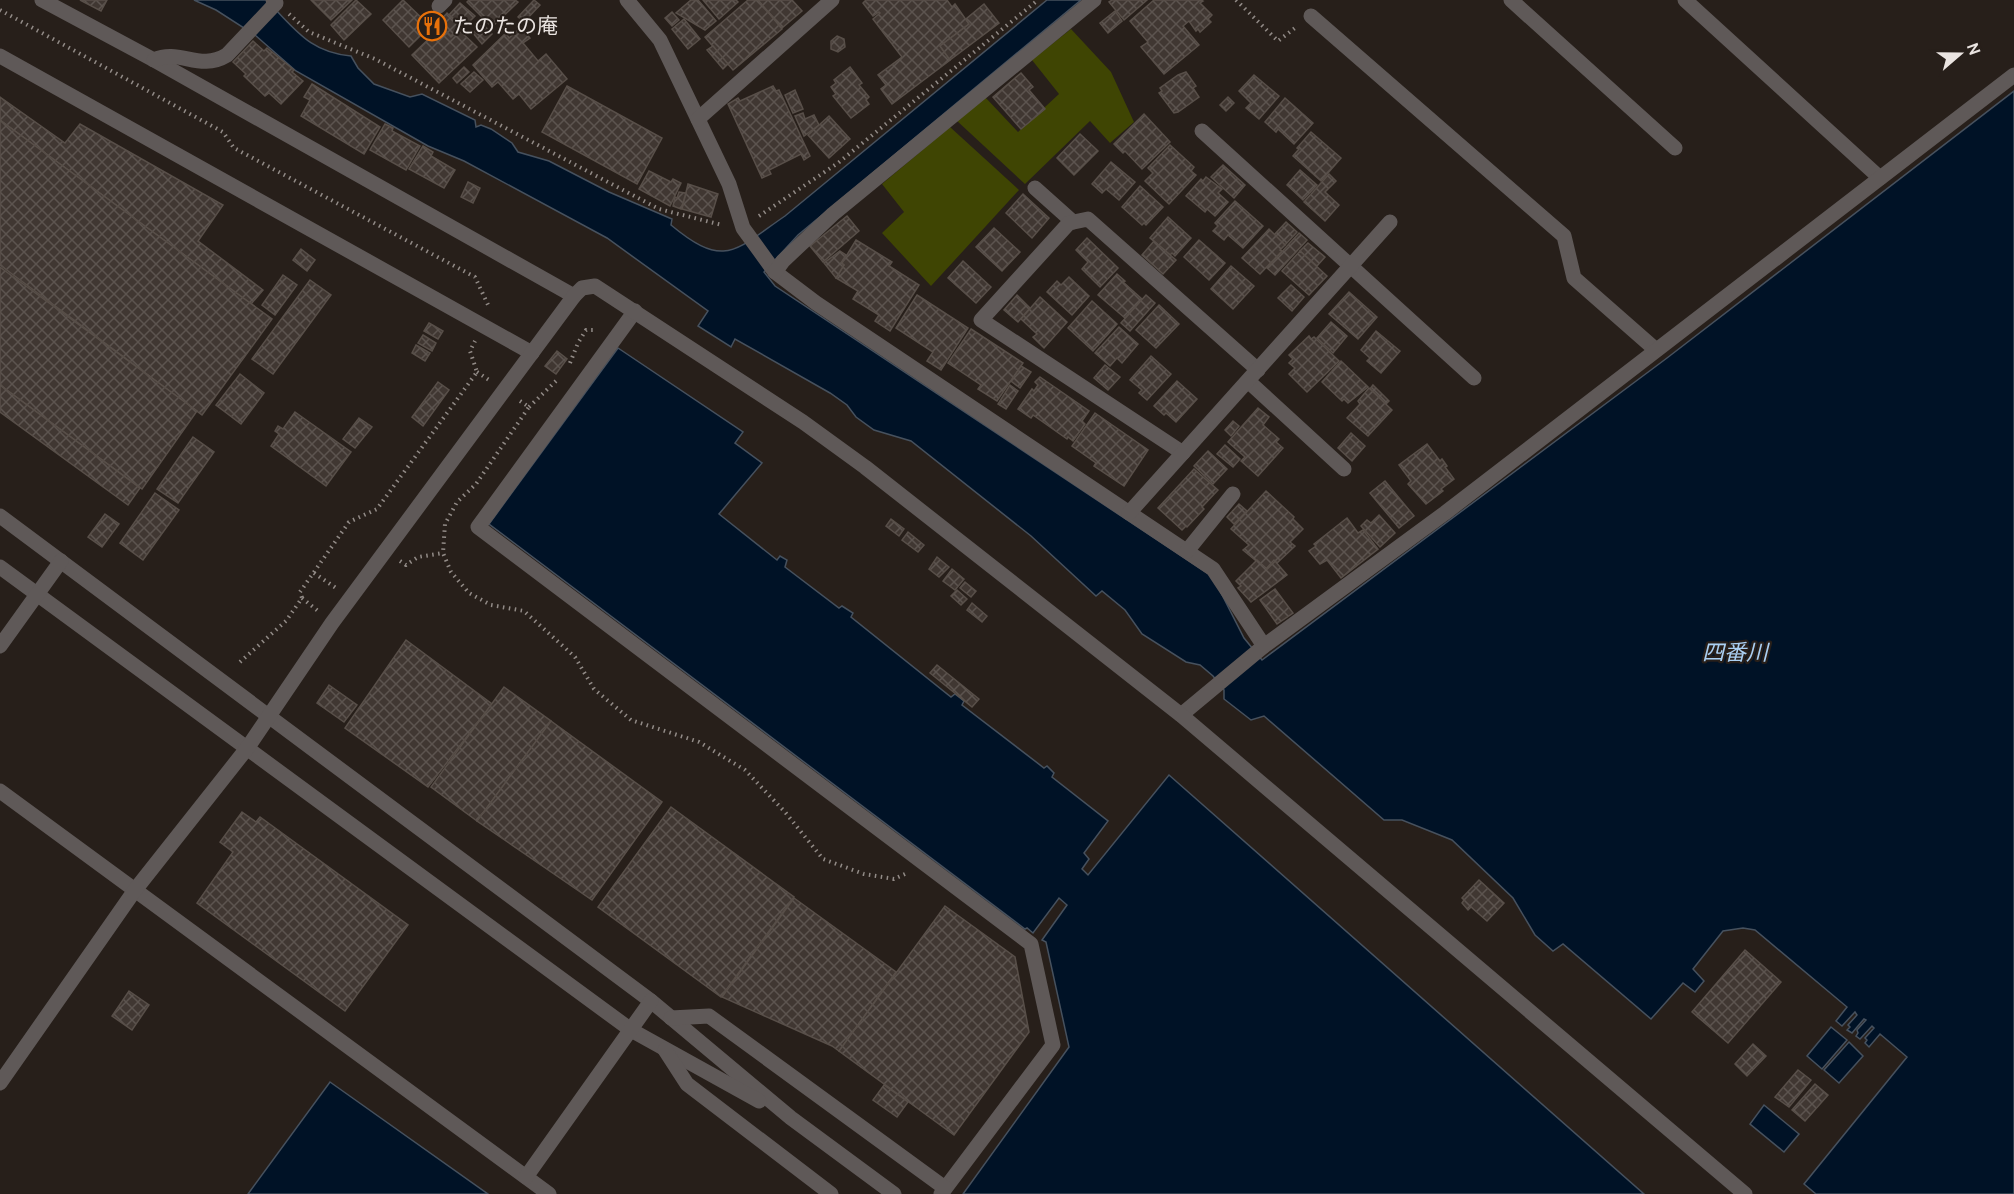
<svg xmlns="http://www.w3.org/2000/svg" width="2014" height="1194" font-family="Cabin,'Noto Sans JP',sans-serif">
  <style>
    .green { fill: #3f4503 }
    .water { fill: #001226; stroke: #46515e; stroke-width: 1.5 }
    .building { fill: url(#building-cross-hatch); stroke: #584f49; stroke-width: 1.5 }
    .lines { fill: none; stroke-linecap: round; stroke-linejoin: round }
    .path { stroke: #928b87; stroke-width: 4; stroke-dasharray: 1.5 4.5; stroke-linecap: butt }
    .minor { stroke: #5f5958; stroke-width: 15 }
    .labels { text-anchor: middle; stroke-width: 4.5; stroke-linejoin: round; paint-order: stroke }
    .poi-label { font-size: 21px; fill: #eae4e1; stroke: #271f1a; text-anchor: start }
    .water-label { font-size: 22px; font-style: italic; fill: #aacff2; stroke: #271f1a }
  </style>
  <defs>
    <pattern id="building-cross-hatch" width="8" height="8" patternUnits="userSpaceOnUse" patternTransform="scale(1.5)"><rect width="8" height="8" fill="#403732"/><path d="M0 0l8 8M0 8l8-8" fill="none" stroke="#5c544f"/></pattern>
  </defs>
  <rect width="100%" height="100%" fill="#271f1a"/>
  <!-- green -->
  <g class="green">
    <polygon points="1071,29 1111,72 1134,122 1110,143 1090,121 1025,184 956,120 985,97 1018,132 1059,94 1032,60"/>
    <polygon points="950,127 1019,190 931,286 882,233 904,212 882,184"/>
  </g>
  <!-- water -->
  <g class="water">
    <path d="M194 0H266C295 28 308 52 351 56L358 68 374 84 410 97 422 94 475 120 476 127 481 125 491 129 512 143 518 152 549 161 609 192 672 219 671 225C725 270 735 250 785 216L1047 0H1081L798 235 764 272 775 286 1213 577 1244 638 1262 660 1667 358 2014 91V1194H1816L1804 1184 1907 1057 1880 1034 1869 1047 1865 1043 1867 1040 1865 1038 1874 1028 1872 1026 1860 1039 1856 1036 1858 1033 1857 1030 1866 1020 1864 1019 1852 1033 1847 1030 1850 1027 1848 1025 1857 1015 1855 1012 1842 1026 1836 1021 1847 1007 1755 930 1743 928 1723 931 1693 969 1704 981 1695 992 1683 983 1651 1019 1563 944 1553 951 1535 935 1513 898 1452 840 1402 820H1384L1264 716 1251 720 1224 699V690L1213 676 1200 665 1186 662 1142 634 1125 610 1102 591 1096 596 1031 536 911 441 874 430 856 417 847 405 830 393 735 339 731 347 698 326 708 311 607 238 464 161 428 146 296 71 255 35 216 10Z"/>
    <polygon points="618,348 743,432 735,443 762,463 719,514 777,560 780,556 787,560 785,567 839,608 842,606 853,613 851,617 951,697 955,694 964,701 962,705 1044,768 1047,766 1054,773 1052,777 1108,821 1084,853 1089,859 1082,869 1088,875 1169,775 1644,1194 963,1194 1069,1047 1046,942 1042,940 1067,905 1059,898 1033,933 1027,928 1025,929 489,524"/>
    <polygon points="1831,1027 1847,1040 1822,1069 1807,1056"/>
    <polygon points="1849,1042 1863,1056 1839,1083 1824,1070"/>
    <polygon points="330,1082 488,1194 248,1194"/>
    <polygon points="1764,1105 1799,1134 1784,1152 1750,1124"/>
  </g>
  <!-- building -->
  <g class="building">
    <polygon points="80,0 107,0 101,11"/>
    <polygon points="311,0 352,0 331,20"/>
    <polygon points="356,0 371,14 344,40 331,25"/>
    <polygon points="403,0 430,26 409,47 383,20"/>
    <polygon points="469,0 515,0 518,2 492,27 467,2"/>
    <polygon points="534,0 540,5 524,22 518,17"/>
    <polygon points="691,0 698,0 716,21 705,30 676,13"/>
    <polygon points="703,0 736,0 738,2 719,19"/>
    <polygon points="748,0 758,0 782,29 733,70 705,37"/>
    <polygon points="758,0 792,0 802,11 782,28"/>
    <polygon points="866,0 947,0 952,7 955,4 969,24 940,46 950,60 892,104 881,89 886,85 878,75 902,57 873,19 880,13 879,12 873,16 863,3"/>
    <polygon points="1112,0 1147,0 1124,20 1109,2"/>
    <polygon points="1154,0 1201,0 1203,1 1200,3 1212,15 1208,19 1211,22 1200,32 1198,29 1196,31 1189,21 1183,26 1199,45 1164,74 1141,47 1148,42 1130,21"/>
    <polygon points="460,3 475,16 464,27 449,15"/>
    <polygon points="984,4 999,23 950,60 940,46 969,24 966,19"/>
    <polygon points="1115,11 1122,21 1108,33 1100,23"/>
    <polygon points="672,12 679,20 672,26 665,18"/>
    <polygon points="447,13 460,26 451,36 438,23"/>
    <polygon points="684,19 700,39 688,49 672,29"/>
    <polygon points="483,24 492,34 482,44 473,33"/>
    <polygon points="441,27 451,37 459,30 477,47 439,83 412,55"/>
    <polygon points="521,27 530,38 523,43 538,61 546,54 567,79 531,109 519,94 513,99 498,82 492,87 473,65 506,33 509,38"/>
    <polygon points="837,36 844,39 845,47 838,52 831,49 831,41"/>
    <polygon points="253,41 264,51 267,48 294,70 292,72 303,81 281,104 269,93 265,96 244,76 246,74 233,62"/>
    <polygon points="713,46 728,64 723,69 707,50"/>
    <polygon points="464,67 469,72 457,83 453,78"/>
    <polygon points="850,67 862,83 859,85 869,97 866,100 869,104 851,118 833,96 836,94 831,87 836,83 834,80"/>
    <polygon points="474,72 483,80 470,92 461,84"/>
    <polygon points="1186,72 1196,86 1193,88 1199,97 1178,112 1174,113 1159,93 1162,91 1160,88 1178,75"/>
    <polygon points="1021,73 1033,87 1029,90 1045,109 1021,129 993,97"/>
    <polygon points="1254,75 1279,96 1259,119 1246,108 1251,103 1239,91"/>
    <polygon points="312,84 380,127 364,154 301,116 310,100 304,97"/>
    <polygon points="567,86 662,138 637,184 542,132"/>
    <polygon points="773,86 776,91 779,90 810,156 804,160 801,154 769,170 771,174 762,178 728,104 738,98 740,101"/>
    <polygon points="795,90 803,109 793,113 785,95"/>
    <polygon points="0,97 65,143 80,124 223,205 198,241 263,290 251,304 0,120"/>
    <polygon points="1228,97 1234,103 1226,111 1220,105"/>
    <polygon points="1285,98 1313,123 1294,144 1278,129 1276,132 1265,122"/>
    <polygon points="803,113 805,119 814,115 819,125 804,136 795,116"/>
    <polygon points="1144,114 1170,142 1142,169 1125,151 1123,153 1114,144"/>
    <polygon points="829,116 850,139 829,158 808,135"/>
    <polygon points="0,120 272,319 202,415 0,265"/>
    <polygon points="385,124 393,128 392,131 420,146 406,170 370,150"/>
    <polygon points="1311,132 1341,158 1321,181 1293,156 1299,149 1297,148"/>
    <polygon points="1080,134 1098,151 1074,175 1057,158"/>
    <polygon points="1170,145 1194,167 1191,171 1196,175 1169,204 1145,181 1153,173 1148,168"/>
    <polygon points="423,146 433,152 431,156 455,170 444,188 409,169"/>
    <polygon points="1111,162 1135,182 1119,200 1106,189 1102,193 1092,184"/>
    <polygon points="1223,165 1245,185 1234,198 1211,177"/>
    <polygon points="1300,170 1317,185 1303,200 1287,185"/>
    <polygon points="649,171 671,182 673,179 681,183 670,206 639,189"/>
    <polygon points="1329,174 1336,181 1325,192 1339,205 1325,221 1304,202"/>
    <polygon points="1206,177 1222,189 1218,193 1228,202 1215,216 1207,209 1205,212 1186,196 1201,179 1203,181"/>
    <polygon points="468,182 480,188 473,203 461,197"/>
    <polygon points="688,184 718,194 711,217 682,209"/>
    <polygon points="1140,186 1163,207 1146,225 1144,223 1142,225 1122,207"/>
    <polygon points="679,192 686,193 681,209 673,206 675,197 677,198"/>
    <polygon points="1023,194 1049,218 1032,238 1006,213"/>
    <polygon points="1235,201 1263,226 1243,248 1228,235 1224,240 1213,231 1218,226 1215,223"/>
    <polygon points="847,216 859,231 823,262 810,246"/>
    <polygon points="1168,217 1191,238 1175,256 1172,253 1170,255 1150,238"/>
    <polygon points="1286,222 1297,232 1285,245 1274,235"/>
    <polygon points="994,228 1020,252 1002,271 976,247"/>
    <polygon points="1269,229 1285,245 1280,250 1282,251 1260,274 1242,258"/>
    <polygon points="1299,233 1307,240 1275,275 1267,268"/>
    <polygon points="1087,238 1118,268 1100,287 1082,269 1088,262 1076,250"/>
    <polygon points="856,240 892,262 889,266 919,285 890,331 875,321 879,315 853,299 858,291 836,278 844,265 842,263"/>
    <polygon points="1199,240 1225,263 1209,280 1184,257"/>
    <polygon points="1154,241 1176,260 1163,274 1142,255"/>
    <polygon points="1308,243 1325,257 1317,266 1300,251"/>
    <polygon points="301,249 315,260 307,271 293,260"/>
    <polygon points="840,251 846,255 841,263 844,265 836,278 824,263"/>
    <polygon points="1300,251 1327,276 1309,295 1282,271"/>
    <polygon points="963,261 991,287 976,303 948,278"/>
    <polygon points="1231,266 1254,286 1233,309 1211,289"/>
    <polygon points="0,267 197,411 142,489 0,385"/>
    <polygon points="1117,274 1125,281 1123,282 1142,299 1125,318 1098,295"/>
    <polygon points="283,275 297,285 275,315 262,305"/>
    <polygon points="1069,277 1089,296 1072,315 1047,292 1057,281 1061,285"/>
    <polygon points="310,280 331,295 273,374 252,359"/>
    <polygon points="1291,285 1304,297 1292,311 1278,298"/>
    <polygon points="1349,292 1377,317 1358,339 1329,314"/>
    <polygon points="917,295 968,328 941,370 927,361 933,352 896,328"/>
    <polygon points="1017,295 1030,308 1018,322 1004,310"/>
    <polygon points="1146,295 1155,303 1130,331 1121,323"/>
    <polygon points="1040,297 1067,322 1044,348 1033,337 1037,334 1021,319"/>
    <polygon points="1092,301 1117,324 1093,351 1068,328"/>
    <polygon points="1159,305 1179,324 1156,348 1136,330"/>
    <polygon points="1331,322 1347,336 1333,353 1317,338"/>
    <polygon points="429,323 443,331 438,339 424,331"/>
    <polygon points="1119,327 1138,344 1122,363 1117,358 1110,366 1095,353"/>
    <polygon points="971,329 1023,363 997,401 978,389 981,385 948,363"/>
    <polygon points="1376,331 1400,351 1381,373 1367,361 1370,358 1361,350"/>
    <polygon points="423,335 436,343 432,351 418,343"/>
    <polygon points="1309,336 1311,339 1314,337 1339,361 1307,392 1289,374 1295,368 1289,363 1293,359 1289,355"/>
    <polygon points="416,345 430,353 425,361 412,353"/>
    <polygon points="557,351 567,359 556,374 545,366"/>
    <polygon points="1151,356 1171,374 1147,400 1139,393 1142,390 1130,380"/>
    <polygon points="1341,361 1368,387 1348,403 1344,399 1342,401 1322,382"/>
    <polygon points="1105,365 1120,377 1108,390 1094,378"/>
    <polygon points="1021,366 1031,372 1020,388 1011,381"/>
    <polygon points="240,374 264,393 241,424 216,405"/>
    <polygon points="1040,377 1089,411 1082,421 1085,424 1073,441 1068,437 1067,439 1033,415 1031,418 1018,409 1032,389 1034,391 1038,385 1035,382"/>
    <polygon points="1177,381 1197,399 1176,422 1166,413 1164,415 1154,406"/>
    <polygon points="438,382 449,390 423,426 412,417"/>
    <polygon points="0,385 140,488 128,505 0,412"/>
    <polygon points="1010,385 1018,391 1006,409 998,404"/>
    <polygon points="1373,385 1389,401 1386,404 1370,389"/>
    <polygon points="1369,388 1392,410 1368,436 1347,418 1360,404 1358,401"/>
    <polygon points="1258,408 1269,417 1263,425 1279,439 1276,442 1283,448 1258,476 1241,461 1245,457 1228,442"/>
    <polygon points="295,412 351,452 326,486 271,446 279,434 275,431 278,426 283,429"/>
    <polygon points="1095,413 1148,450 1124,486 1094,466 1096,463 1072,446"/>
    <polygon points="359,418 372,427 355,448 343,439"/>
    <polygon points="1233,421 1239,426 1231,436 1225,430"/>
    <polygon points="1351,433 1365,446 1352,461 1338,448"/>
    <polygon points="193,437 214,452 178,503 157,489"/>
    <polygon points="1427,444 1440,461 1442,459 1447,466 1445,467 1454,479 1441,489 1443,491 1426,504 1408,484 1411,481 1399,465"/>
    <polygon points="1225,445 1240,459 1233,467 1217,454"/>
    <polygon points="1208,451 1227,469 1213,484 1194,466"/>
    <polygon points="1194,469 1218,490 1202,507 1204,509 1187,527 1186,526 1182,530 1158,508"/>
    <polygon points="1385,481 1414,516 1399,528 1370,493"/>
    <polygon points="1266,491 1294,517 1293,519 1303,529 1290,542 1295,546 1277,563 1274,560 1266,569 1243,550 1249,545 1231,529"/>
    <polygon points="155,493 179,510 143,560 120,543"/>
    <polygon points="1239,504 1247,511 1234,524 1227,517"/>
    <polygon points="105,514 119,524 102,547 88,537"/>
    <polygon points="1379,515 1395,533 1380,547 1361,526 1367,520 1371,523"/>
    <polygon points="1347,518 1358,533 1363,530 1378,549 1341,578 1327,560 1320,564 1309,551 1316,546 1314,544"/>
    <polygon points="891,519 904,529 899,536 886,526"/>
    <polygon points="908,532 924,545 918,552 902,540"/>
    <polygon points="937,557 949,567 939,577 929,569"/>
    <polygon points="1257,560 1267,569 1275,561 1287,575 1251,602 1238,588 1241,586 1236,581"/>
    <polygon points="952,569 964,579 955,590 943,581"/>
    <polygon points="965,582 976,591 971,597 960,588"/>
    <polygon points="1275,589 1293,613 1277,624 1260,600"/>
    <polygon points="957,590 967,599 961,605 951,596"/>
    <polygon points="972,603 987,616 982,622 967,610"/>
    <polygon points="406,640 492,704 428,787 345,728"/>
    <polygon points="937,665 979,699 972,707 930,673"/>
    <polygon points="329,685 357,705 344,722 317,703"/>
    <polygon points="504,687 551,721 477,821 431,787"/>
    <polygon points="551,721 662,802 592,900 477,821"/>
    <polygon points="671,807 794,897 721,997 598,907"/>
    <polygon points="242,812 256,822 260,817 408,925 345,1011 197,903 233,852 220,842"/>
    <polygon points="1479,880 1504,903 1487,921 1471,907 1468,910 1462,903 1464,900 1462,898"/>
    <polygon points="794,898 896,972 839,1051 832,1046 722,997"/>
    <polygon points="945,906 1015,957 1029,1032 954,1135 839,1051"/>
    <polygon points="1745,950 1781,982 1728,1043 1692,1012"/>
    <polygon points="129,991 149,1005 132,1030 112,1016"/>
    <polygon points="1753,1044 1766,1056 1747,1076 1735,1064"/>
    <polygon points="1798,1070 1811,1080 1789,1107 1775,1097"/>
    <polygon points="1815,1084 1828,1095 1805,1121 1792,1110"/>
    <polygon points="884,1085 908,1102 897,1117 873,1100"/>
  </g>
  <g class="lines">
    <!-- path -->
    <g class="path">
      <polyline points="1236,0 1278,41 1295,28"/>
      <polyline points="0,10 223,132 234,148 475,277 489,307"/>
      <polyline points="289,14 309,32 375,59 659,209 722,225"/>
      <polyline points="759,216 838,163 1038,0"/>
      <polyline points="570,363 578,343 586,330 596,330"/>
      <polyline points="477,372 489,380"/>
      <polyline points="520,401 529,407 476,484 457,502 445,524 443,553 451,572 469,593 491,605 524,611 575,657 594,689 631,720 699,742 745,770 785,812 823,859 864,874 894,879 905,874"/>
      <polyline points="529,407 557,380"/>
      <polyline points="400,561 406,565 418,557 443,553"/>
      <polyline points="314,573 336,588"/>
      <polyline points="302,598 318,611"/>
      <polyline points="240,662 286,621 302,598 300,592 349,522 377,509 477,372 470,351 475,341"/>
    </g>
    <!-- minor -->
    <g class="minor">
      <polyline points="42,0 154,60 574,296"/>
      <polyline points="627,0 660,40 729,184 743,228 775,272 816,303 1213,569 1264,646"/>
      <polyline points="1511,0 1675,148"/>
      <polyline points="1685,0 1880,178"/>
      <polyline points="439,6 445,0"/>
      <polyline points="1311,16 1564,236 1574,278 1656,350"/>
      <polyline points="0,56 532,353"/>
      <path d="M154 60C180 48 199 72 227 55L276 3 273 0"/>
      <polyline points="698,119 832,0"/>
      <polyline points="1202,131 1474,378"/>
      <polyline points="1035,188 1073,222"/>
      <polyline points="775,272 783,261 833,214 1094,0"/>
      <polyline points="635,311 478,527 1031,944 1053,1045 941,1194"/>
      <polyline points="1248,381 1344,469"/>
      <polyline points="1183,453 981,320 1069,223 1088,219 1258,370"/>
      <polyline points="1129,513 1390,222"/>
      <polyline points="0,516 651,1001 791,1118 894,1194"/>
      <polyline points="1187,551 1233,494"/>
      <polyline points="0,567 631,1030 759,1101"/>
      <polyline points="0,646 61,561"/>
      <polyline points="1181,715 1264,646 1445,513 2014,75"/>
      <polyline points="0,791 549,1194"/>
      <polyline points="671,1018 709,1016 945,1188"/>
      <polyline points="665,1050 687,1084 831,1194"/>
      <polyline points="0,1083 135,890 248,747 332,623 574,296 582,288 595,286 803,422 865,467 1181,715 1745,1194"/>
      <polyline points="526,1177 651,1001"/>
    </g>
  </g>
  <!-- icons -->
  <defs>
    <g id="restaurant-ring" transform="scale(1.5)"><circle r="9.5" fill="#271f1a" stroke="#e8710a" stroke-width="1.5"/><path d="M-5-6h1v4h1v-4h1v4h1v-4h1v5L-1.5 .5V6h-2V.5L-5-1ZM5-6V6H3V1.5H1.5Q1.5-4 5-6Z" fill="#e8710a"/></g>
  </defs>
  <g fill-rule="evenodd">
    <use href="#restaurant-ring" x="432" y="26"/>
  </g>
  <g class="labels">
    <!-- poi labels -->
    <g class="poi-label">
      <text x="453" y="33">たのたの庵</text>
    </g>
    <!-- water labels -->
    <g class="water-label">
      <text x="1735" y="660">四番川</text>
    </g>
  </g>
  <!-- north arrow -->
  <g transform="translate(1960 54) rotate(70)" stroke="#271f1a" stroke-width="4.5" paint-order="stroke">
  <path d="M0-4.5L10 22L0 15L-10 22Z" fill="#eae4e1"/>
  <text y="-9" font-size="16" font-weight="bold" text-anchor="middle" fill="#eae4e1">N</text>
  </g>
</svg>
